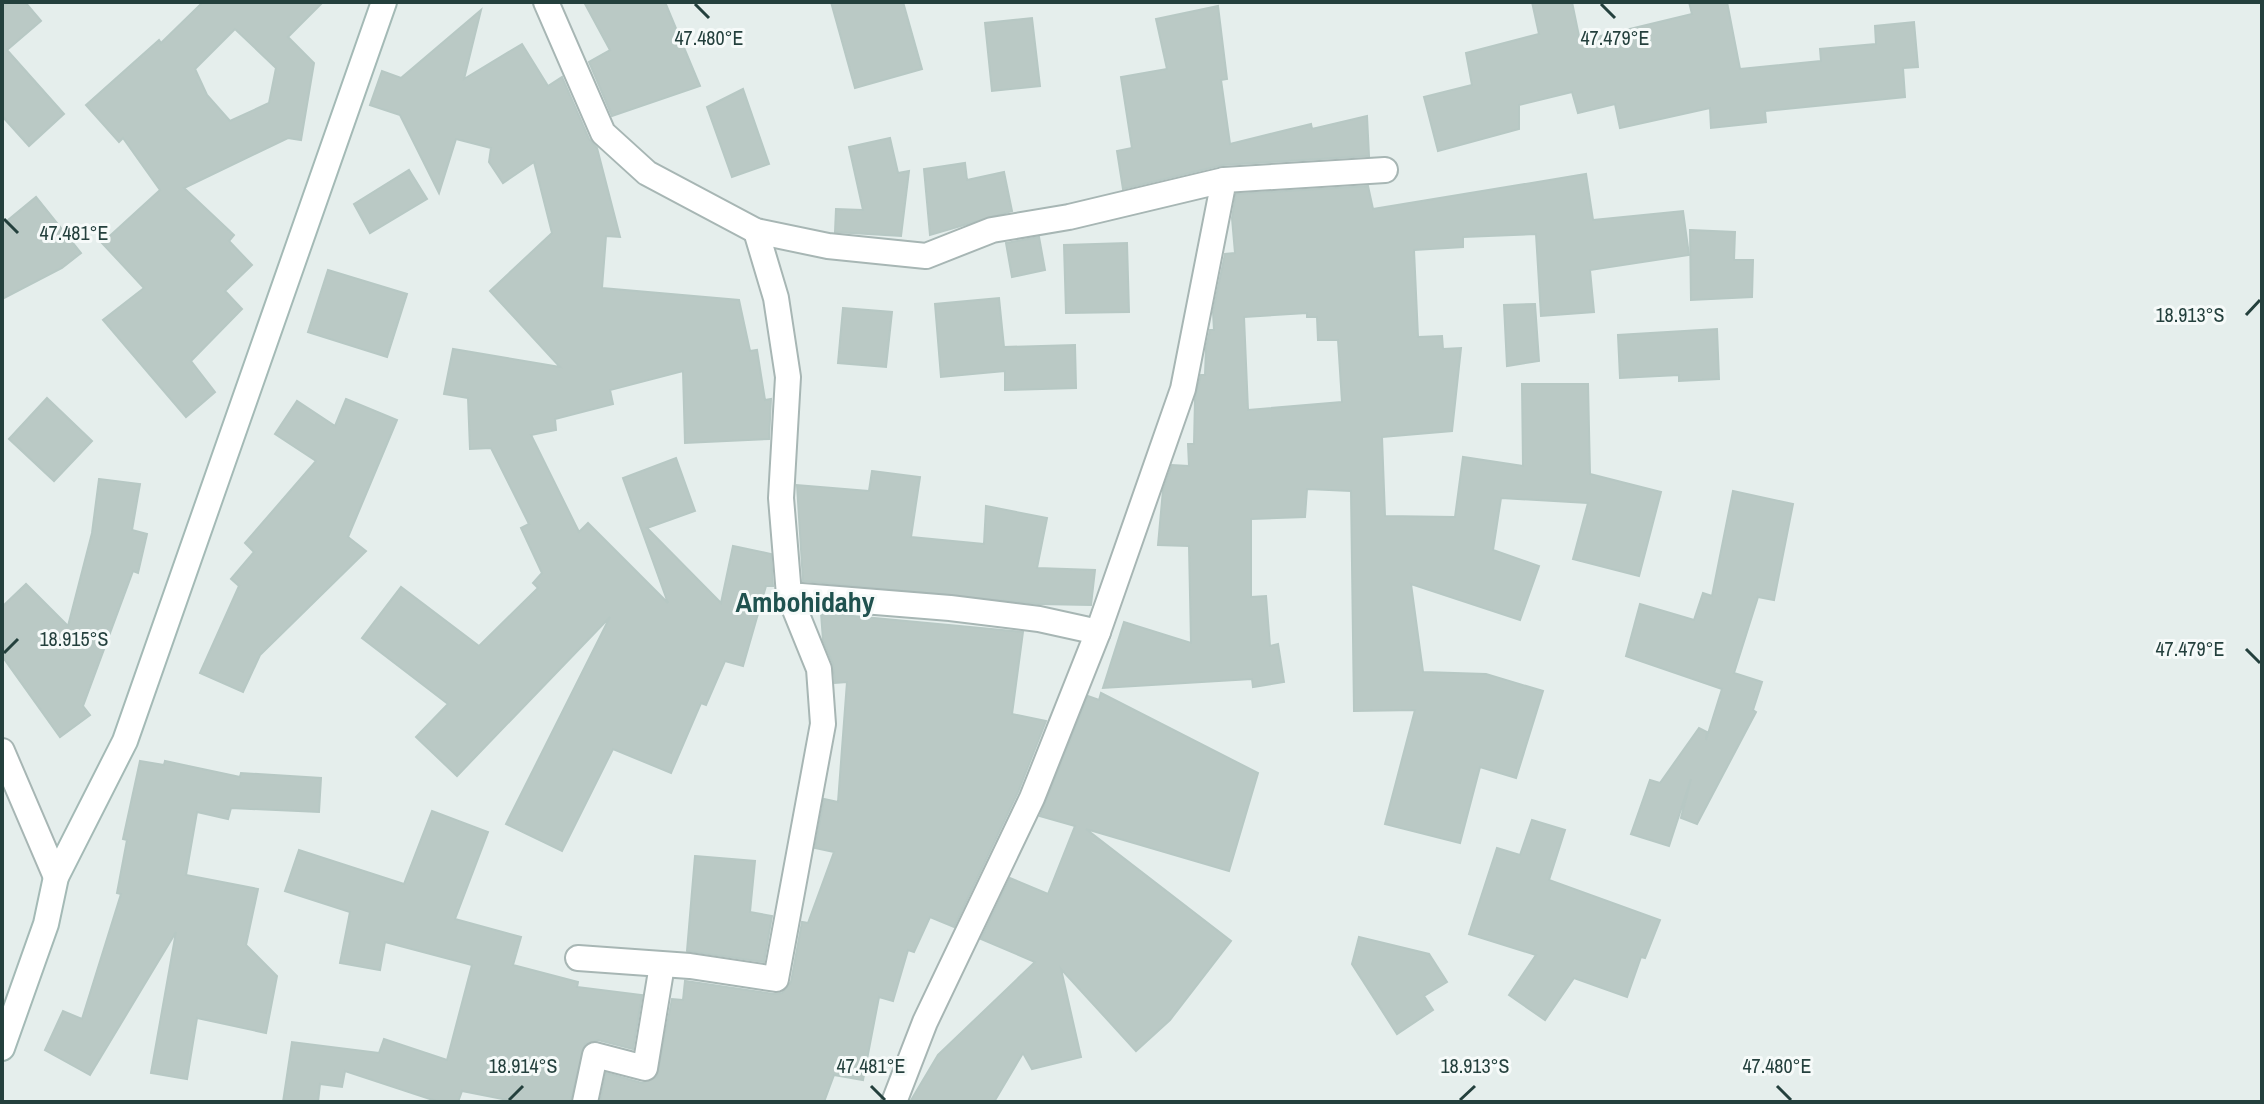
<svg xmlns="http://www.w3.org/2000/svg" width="2264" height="1104" font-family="'Archivo Narrow',sans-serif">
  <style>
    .building { fill: #bac9c5; stroke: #b7c8c4; stroke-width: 2; fill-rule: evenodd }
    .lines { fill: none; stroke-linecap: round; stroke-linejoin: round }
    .street-casing { stroke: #a7b6b4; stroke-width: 28 }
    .secondary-casing { stroke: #a4bab6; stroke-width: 28 }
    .street { stroke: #fff; stroke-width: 24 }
    .secondary { stroke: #fff; stroke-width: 24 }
    .ticks { fill: none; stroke: #24403d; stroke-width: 3 }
    .labels { text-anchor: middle; stroke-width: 6; stroke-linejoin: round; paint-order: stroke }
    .district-label { font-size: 28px; font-weight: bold; fill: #20524f; stroke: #f6faf9 }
    .ticks-label { font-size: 20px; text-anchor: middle; fill: #24403d; stroke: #f6faf9; stroke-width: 6; stroke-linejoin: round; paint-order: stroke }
  </style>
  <rect width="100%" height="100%" fill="#e5eeec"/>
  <!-- building -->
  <g class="building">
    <polygon points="2,2 25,2 41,21 7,50 64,114 29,146 2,116"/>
    <path d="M203 2H323L288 37 314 63 301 140 288 138 184 188 234 235 229 241 252 265 225 291 242 309 191 361 215 392 186 417 103 320 144 288 102 243 160 190 123 138 119 142 86 105 159 40 161 43ZM235 29 276 68 269 103 230 121 207 95 195 69Z"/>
    <polygon points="584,2 665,2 700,86 612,116 589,62 610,50"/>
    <polygon points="831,2 903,2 922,69 855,88"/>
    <polygon points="1532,2 1572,2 1580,41 1692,14 1689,2 1727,2 1740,69 1821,61 1820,49 1876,44 1875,26 1914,22 1918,67 1903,68 1905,97 1765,111 1766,122 1711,128 1710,108 1620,128 1615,104 1578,113 1572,92 1519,105 1519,129 1438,151 1424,97 1472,85 1466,53 1539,34"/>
    <polygon points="1218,6 1227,79 1221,80 1230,144 1311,124 1312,129 1367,116 1369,156 1223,165 1123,189 1117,151 1132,148 1121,77 1167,69 1156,19"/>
    <polygon points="481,10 464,79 522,44 548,86 562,77 589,139 597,148 620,237 606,236 602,288 739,300 750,351 757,350 765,400 771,399 769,439 685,443 683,371 610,390 613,404 555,419 556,430 531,435 579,532 588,523 668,603 623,478 676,458 695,511 647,528 721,603 733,546 771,554 773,586 766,586 743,666 725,661 706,705 701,703 671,773 613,749 562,851 506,824 610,617 457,776 416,737 448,704 362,638 401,587 479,646 538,588 533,583 542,573 521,528 529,524 491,448 470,449 468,398 444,394 453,349 560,367 490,291 552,233 534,162 503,183 489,162 491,148 456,139 439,193 400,115 370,105 382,71 401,78"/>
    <polygon points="1032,18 1040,86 992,91 985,23"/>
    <polygon points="743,89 769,164 732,177 707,107"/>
    <polygon points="890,138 898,173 909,171 901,236 835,232 836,209 863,210 849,147"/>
    <polygon points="965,163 967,180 1004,172 1012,211 930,235 924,169"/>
    <polygon points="409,170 427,199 370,233 354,204"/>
    <path d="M1586 174 1593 220 1683 211 1689 255 1590 270 1594 312 1541 316 1536 234 1463 237V247L1414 250 1418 337 1442 336 1443 349 1461 348 1452 431 1382 437 1385 516 1455 517 1463 457 1523 466 1522 384H1588L1590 474 1661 492 1639 576 1573 559 1588 503 1501 498 1493 550 1539 566 1520 620 1411 584 1423 672 1486 674 1543 691 1516 778 1480 767 1460 843 1385 824 1415 710 1354 711 1351 491 1307 489 1305 517 1251 519V597L1266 596 1270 646 1278 644 1284 682 1253 687 1252 679 1103 688 1124 622 1191 643 1189 546 1158 545 1163 490 1172 465 1189 466 1188 444H1194L1195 399 1201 375H1205L1206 348 1210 330H1214L1213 312 1225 254 1235 253 1232 218 1236 194 1368 186 1373 209ZM1307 313V317H1317L1318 340H1338L1342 402 1248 410 1244 317Z"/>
    <polygon points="36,197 81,253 62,268 2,299 2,225"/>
    <polygon points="1690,230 1735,232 1734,260 1753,260 1752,297 1691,300"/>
    <polygon points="1039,237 1045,270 1012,277 1006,243"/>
    <polygon points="1127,243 1129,312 1066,313 1064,245"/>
    <polygon points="328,270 407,294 387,357 308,332"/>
    <polygon points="999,298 1004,347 1075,345 1076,388 1005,390 1005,371 941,377 935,304"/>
    <polygon points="1535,304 1539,361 1507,366 1504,305"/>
    <polygon points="843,308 892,312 886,367 838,363"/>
    <polygon points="1717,329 1719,379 1679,381 1679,375 1620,378 1618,335"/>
    <polygon points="47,398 92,441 54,481 9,439"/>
    <polygon points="346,399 397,420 348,537 366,551 260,655 243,692 200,673 239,586 231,579 254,552 245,543 316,461 275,434 297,401 335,426"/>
    <polygon points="872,471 920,477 911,537 984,544 986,506 1047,518 1037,568 1095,570 1091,605 1038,604 803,581 797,485 869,491"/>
    <polygon points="99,479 140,484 132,530 147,534 138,573 133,571 83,706 90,715 60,737 2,656 2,607 26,584 68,626 92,533"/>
    <polygon points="1733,491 1793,504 1774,600 1758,597 1734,673 1762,682 1753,710 1756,712 1697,824 1681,818 1691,779 1669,846 1631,834 1650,780 1660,783 1699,728 1707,732 1706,740 1722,689 1626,656 1640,604 1694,620 1703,593 1712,596"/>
    <polygon points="821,613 1023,632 1012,714 1046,721 1018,792 954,927 930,917 914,952 908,950 893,1001 879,997 863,1080 834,1075 824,1102 600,1102 606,1073 642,1083 657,1077 672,999 683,1000 685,981 774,994 782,993 791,982 802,922 808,923 834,852 815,848 824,799 838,802 847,682 835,683 833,664 823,640"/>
    <polygon points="1101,693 1258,773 1229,871 1086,829 1231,941 1170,1020 1136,1051 1061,969 1081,1057 1032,1069 1023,1053 994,1102 910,1102 938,1055 1035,962 981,939 1010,878 1048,894 1075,826 1040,816 1088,696 1099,700"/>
    <polygon points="140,761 164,765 165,761 240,777 241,773 321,778 319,812 231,808 228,819 197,812 186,875 258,889 246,945 277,976 266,1033 197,1018 187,1079 151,1073 176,932 90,1075 45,1050 63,1011 82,1019 121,894 117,893 127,840 123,839"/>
    <polygon points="432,811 488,832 455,919 521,937 513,965 578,982 577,987 642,995 633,1049 598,1040 585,1044 570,1102 518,1102 462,1091 458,1102 439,1102 345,1071 342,1087 320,1084 318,1102 283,1102 292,1042 379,1053 384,1039 447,1060 472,965 385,942 380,970 340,963 350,912 285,891 299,850 404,884"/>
    <polygon points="1532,820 1565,830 1549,880 1660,920 1645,958 1641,957 1627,997 1574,978 1545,1020 1509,995 1536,955 1469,934 1497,848 1520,855"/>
    <polygon points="695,856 755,861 750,912 772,916 764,962 687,951"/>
    <polygon points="1359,937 1429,954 1447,982 1424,996 1433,1010 1397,1034 1352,964"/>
  </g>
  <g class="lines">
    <!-- street casing -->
    <g class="street-casing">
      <g id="street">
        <polyline points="546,2 603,133 647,173 756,231 828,246 926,256 992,230 1069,217 1224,180"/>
        <polyline points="756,231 776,298 788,377 781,498 789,595 950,608 1039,619 1098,632"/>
        <polyline points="2,751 56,877"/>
        <polyline points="578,958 690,966 776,979 823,724 819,669 789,595"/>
        <polyline points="585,1102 595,1055 645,1068 662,965"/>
        <polyline points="894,1102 925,1022 1032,798 1098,632 1183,389 1224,180 1385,170"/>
      </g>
    </g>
    <!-- secondary casing -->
    <g class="secondary-casing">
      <polyline id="secondary" points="2,1048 46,924 56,877 125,741 384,2"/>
    </g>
    <!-- street -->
    <use href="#street" class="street"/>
    <!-- secondary -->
    <use href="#secondary" class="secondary"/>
  </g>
  <!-- ticks -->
  <path class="ticks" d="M695 4 709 18M1601 4 1615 18M4 219 18 233M2246 315 2260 300M2246 649 2260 663M4 653 18 639M871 1086 885 1100M1777 1086 1791 1100M509 1100 523 1086M1460 1100 1475 1086"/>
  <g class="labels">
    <!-- district labels -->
    <g class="district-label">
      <text x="805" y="612">Ambohidahy</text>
    </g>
  </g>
  <g class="ticks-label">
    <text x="709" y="45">47.480°E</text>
    <text x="1615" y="45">47.479°E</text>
    <text x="74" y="240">47.481°E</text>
    <text x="2190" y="322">18.913°S</text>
    <text x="74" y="646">18.915°S</text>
    <text x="2190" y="656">47.479°E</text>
    <text x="523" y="1073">18.914°S</text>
    <text x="1475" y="1073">18.913°S</text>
    <text x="1777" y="1073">47.480°E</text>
    <text x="871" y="1073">47.481°E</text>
  </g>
  <!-- border -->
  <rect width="2264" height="1104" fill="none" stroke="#24403d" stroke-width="8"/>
</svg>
